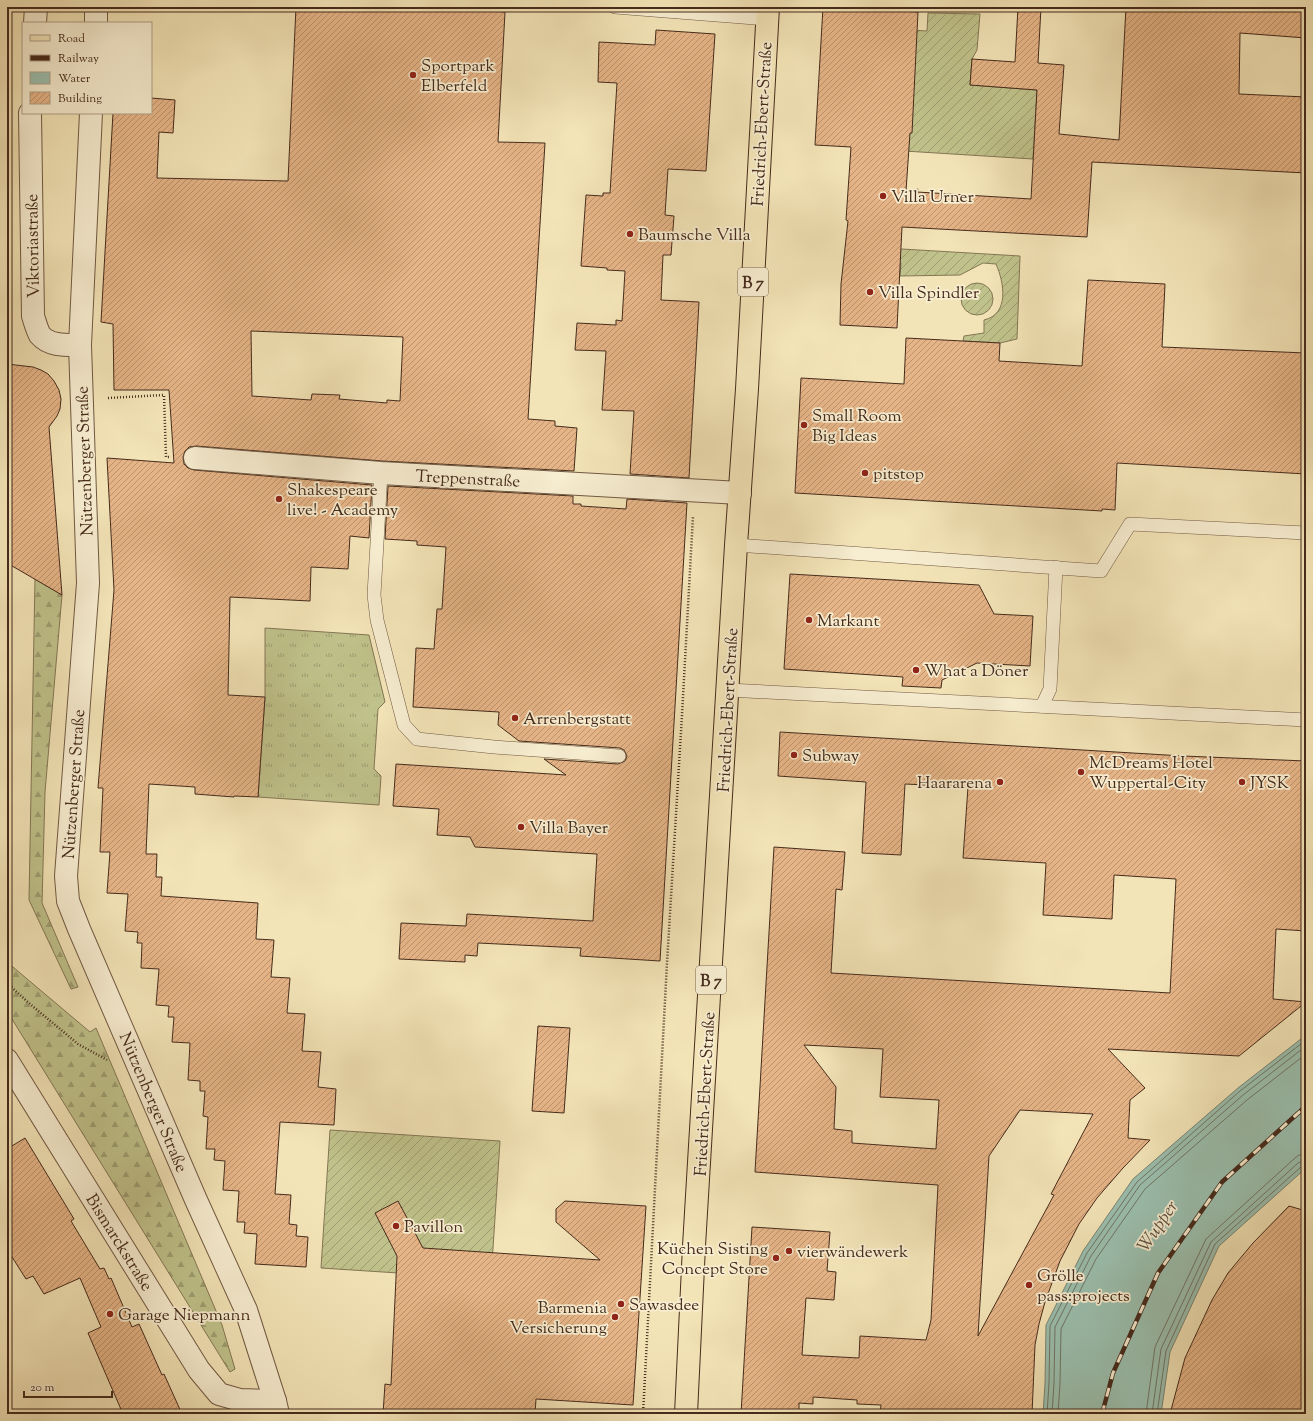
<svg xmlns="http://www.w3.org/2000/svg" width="1313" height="1421" font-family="'Sorts Mill Goudy',serif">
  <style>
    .grass { fill: url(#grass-tufts); stroke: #837654 }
    .forest { fill: url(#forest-firs); stroke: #837654 }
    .garden { fill: url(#garden-furrows); stroke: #837654 }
    .water { fill: #9bbfae; stroke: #798474 }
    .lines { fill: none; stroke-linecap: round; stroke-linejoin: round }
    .shore { stroke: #707565; stroke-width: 1 }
    .building { fill: url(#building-hatch); stroke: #462b1c; fill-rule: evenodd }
    .service-casing { stroke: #715943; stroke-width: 14 }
    .minor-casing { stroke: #715943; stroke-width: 24 }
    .tertiary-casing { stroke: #715943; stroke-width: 24 }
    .primary-casing { stroke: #462b1c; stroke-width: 24 }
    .path { stroke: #462b1c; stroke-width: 2.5; stroke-dasharray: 1 2; stroke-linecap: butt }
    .service { stroke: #f7edd0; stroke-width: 13 }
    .minor { stroke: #f7edd0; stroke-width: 22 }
    .tertiary { stroke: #f7edd0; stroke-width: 22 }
    .primary { stroke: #f3e4b7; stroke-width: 22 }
    .rail-casing { stroke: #462b1c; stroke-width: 4.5 }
    .rail { stroke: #f7edd0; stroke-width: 3; stroke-dasharray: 9; stroke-linecap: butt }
    .poi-dot { fill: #8f2418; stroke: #f7edd0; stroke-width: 1.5 }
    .labels { text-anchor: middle; stroke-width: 3.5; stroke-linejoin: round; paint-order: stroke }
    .shield { fill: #f7edd0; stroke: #7b6552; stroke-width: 1 }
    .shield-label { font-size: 16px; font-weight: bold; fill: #462b1c }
    .poi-label { font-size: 17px; fill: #462b1c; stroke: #f7edd0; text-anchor: start }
    .street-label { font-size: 17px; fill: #462b1c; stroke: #f7edd0 }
    .water-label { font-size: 18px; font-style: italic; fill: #5b5040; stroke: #f7edd0 }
  </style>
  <defs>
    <pattern id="grass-tufts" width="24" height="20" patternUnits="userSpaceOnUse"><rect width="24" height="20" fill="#c0c28b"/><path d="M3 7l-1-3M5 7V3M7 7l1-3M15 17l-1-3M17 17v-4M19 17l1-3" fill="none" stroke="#9e9e71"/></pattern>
    <pattern id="forest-firs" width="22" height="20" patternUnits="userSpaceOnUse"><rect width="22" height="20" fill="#c0c28b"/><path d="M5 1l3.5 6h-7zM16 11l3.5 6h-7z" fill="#9e9e71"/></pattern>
    <pattern id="garden-furrows" width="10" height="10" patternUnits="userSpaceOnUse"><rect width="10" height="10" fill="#c0c28b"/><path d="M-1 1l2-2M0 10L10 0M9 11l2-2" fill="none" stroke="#9e9e71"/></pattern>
    <pattern id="building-hatch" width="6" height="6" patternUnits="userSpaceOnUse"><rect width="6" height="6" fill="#e6b587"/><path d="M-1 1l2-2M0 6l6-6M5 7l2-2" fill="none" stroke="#bc936e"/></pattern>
  </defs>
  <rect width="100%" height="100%" fill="#f3e4b7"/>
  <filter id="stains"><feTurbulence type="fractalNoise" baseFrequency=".005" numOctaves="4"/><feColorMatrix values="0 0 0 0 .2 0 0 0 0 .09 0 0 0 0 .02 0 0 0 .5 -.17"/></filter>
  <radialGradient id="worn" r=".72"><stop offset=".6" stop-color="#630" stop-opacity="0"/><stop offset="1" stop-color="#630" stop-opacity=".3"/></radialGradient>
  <!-- grass -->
  <polygon class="grass" points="265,628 369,635 385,702 378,709 374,769 381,776 379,805 258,797 265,698"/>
  <!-- forest -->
  <g class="forest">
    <polygon points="35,579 62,595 45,792 42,903 78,987 71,989 29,900"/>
    <polygon points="7,962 90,1032 96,1028 222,1325 235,1369 230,1372 7,1011"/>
  </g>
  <!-- garden -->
  <g class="garden">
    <polygon points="928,13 980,14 977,50 972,59 970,85 1037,90 1033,159 872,149 879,28 927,31"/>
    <path d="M902 249 1020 256 1017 339 1000 343 963 341 964 336 984 333V320C1010 314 1004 282 996 264L983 263 960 275 900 276 901 263 881 262V254Z"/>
    <circle cx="977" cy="299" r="16"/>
    <polygon points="330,1130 500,1141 491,1279 321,1268"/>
  </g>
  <!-- water -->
  <polygon class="water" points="1306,1035 1306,1168 1219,1246 1170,1352 1161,1414 1043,1414 1045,1383 1046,1325 1083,1251 1133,1179 1238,1088"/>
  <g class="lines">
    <!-- shore -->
    <g class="shore">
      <polyline points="1047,1414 1049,1383 1050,1326 1087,1253 1137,1182 1240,1091 1306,1040"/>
      <polyline points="1052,1414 1054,1383 1055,1327 1091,1256 1140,1185 1243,1095 1306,1046"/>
      <polyline points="1058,1414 1060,1383 1061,1329 1096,1259 1145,1189 1247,1100 1306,1054"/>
      <polyline points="1146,1414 1155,1347 1206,1239 1295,1158 1299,1155 1306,1154"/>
      <polyline points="1152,1414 1161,1349 1211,1242 1298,1163 1306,1160"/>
      <polyline points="1157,1414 1166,1351 1215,1244 1302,1166 1306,1166"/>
    </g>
  </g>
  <!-- building -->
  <g class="building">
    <path d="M296 7H431L505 12 498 142 545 143 528 419 555 421V426L577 428 574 471 382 461 196 446 189 447 185 451 183 457 184 464 188 468 194 470 372 485 369 538 350 536 348 569 311 567 310 601 230 597 228 695 265 697 258 797 234 796V797L195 794V787L149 784 146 854H157L156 877H162L161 896 258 903 256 939 274 940 271 977 290 978 287 1013 305 1014 302 1051 321 1052 318 1087 336 1089 334 1125 280 1122 275 1194 291 1195 289 1224 297 1225 296 1236 308 1237 306 1267 255 1264 257 1234 244 1233 245 1222H237L239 1191 223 1190 225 1161 214 1160 215 1149H206L208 1117 203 1116 205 1091H200V1081L188 1080 190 1043 172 1042 174 1017H168L169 1006 156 1005 159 969 141 968 142 943H137L138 932 125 931 128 894 107 893 110 852H100L103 788H98L114 590 107 458 174 463 169 390H114L113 324 101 322 113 113H151V98L175 100 173 133 159 132 157 178 288 181ZM251 331 403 337 400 401 387 400V403L339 399 340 395 312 394 311 400 252 396Z"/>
    <polygon points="823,7 879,7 879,10 918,12 912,133 910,133 906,191 918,189 917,192 1031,199 1037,90 970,85 972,59 1015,62 1018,7 1041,7 1038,63 1064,65 1059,134 1119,140 1126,7 1306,7 1306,38 1240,33 1239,94 1306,97 1306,173 1092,162 1087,237 902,227 897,328 840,325 841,284 848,221 846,220 851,147 815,145"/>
    <polygon points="656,30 715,34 706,171 668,169 665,215 674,216 671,255 663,255 661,300 699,302 689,478 630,474 634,411 602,410 606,351 575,350 577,323 616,325 616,320 622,321 625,271 607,270 607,268 581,266 586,195 603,196 603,193 610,193 617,83 598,82 599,42 655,45"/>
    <polygon points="1088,280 1165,284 1162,347 1306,353 1306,474 1117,463 1115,510 1102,509 1102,511 795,493 801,378 904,384 906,338 1000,343 999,361 1082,366"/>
    <polygon points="7,364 33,367 41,370 48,374 54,381 59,390 61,399 60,409 57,416 49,427 62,595 7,563"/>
    <polygon points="388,486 573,496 573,504 581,504 581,506 626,509 627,499 687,503 660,961 580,956 581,948 478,943 477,956 465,955 465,962 399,959 401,923 466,926 467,914 593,921 597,854 475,847 470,837 437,835 439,809 393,806 396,764 566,775 544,759 618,764 625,761 627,756 624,750 620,748 519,741 498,725 499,712 413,707 416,648 434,649 437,609 442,609 446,547 417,545 417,541 385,539"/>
    <polygon points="790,574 979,585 994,614 1033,616 1030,666 977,663 942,680 941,688 902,686 903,677 784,669"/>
    <path d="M780 732 1183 756 1306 761V931L1276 929 1273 999 1306 1002 1239 1056 1108 1049 1145 1088 1130 1100 1128 1138 1150 1140 1123 1168 1097 1198 1079 1224 1060 1261 1045 1302 1039 1324 1035 1345 1032 1414H880L881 1405 857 1404V1400L813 1397V1404L799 1403V1414H741L752 1227 830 1232 827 1271 836 1272 834 1300 806 1298 802 1355 859 1358 860 1336 926 1340 931 1320 938 1185 755 1172 774 847 845 852 842 890 836 889 831 973 1170 993 1176 879 1114 875 1112 919 1043 915 1046 863 963 858 968 787 905 784 901 855 862 853 866 782 778 776ZM804 1045 883 1049 880 1097 939 1100 936 1149 852 1143V1131L834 1129 836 1087ZM1020 1110 1093 1114 1051 1194 1054 1195 978 1336 989 1156Z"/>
    <polygon points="538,1026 570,1028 564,1113 532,1111"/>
    <polygon points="25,1138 74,1219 71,1221 100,1269 104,1268 109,1279 111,1278 132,1327 139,1324 162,1375 164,1374 182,1414 123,1414 88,1333 101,1327 80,1278 44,1294 33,1276 26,1279 7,1249 7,1149"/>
    <polygon points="398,1201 423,1248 600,1260 556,1222 556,1209 565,1201 646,1206 633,1405 536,1399 535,1414 383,1414 385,1384 391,1385 397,1256 375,1213"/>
    <polygon points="1289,1206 1306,1211 1306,1414 1170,1414 1185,1358 1212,1300 1228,1273 1253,1243"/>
  </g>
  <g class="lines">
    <!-- service casing -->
    <g class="service-casing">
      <g id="service">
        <polyline points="615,7 767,19"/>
        <polyline points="381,473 374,595 377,620 404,725 417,739 494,747 619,756"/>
        <polyline points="736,545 1101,571 1130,524 1306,533"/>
        <polyline points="728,690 1306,720"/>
        <polyline points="1042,706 1050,689 1056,567"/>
      </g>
    </g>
    <!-- minor casing -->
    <g class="minor-casing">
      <g id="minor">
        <polyline points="35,23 36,7"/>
        <path d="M30 113 33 316C35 322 37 330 40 335 49 346 66 345 80 345"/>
        <polyline points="195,458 381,473 740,493"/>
        <polyline points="7,1060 199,1370 219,1394 240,1400 275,1401"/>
      </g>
    </g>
    <!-- tertiary casing -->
    <g class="tertiary-casing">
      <g id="tertiary">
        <polyline points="96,23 96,7"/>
        <polyline points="91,113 80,345 88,583 66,876 68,901 79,929 196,1200 246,1310 275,1401 278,1414"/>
      </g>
    </g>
    <!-- primary casing -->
    <g class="primary-casing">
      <polyline id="primary" points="686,1414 694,1246 736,545 747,389 768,7"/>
    </g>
    <!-- path -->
    <g class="path">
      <polyline points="458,7 470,7"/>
      <polyline points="445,8 446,7"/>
      <polyline points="108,398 164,395 166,457 169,457"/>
      <polyline points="7,983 30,1004 78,1044 107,1060"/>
      <polyline points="643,1414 667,963 682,715 693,516"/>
    </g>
    <!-- service -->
    <use href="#service" class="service"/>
    <!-- minor -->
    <use href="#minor" class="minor"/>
    <!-- tertiary -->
    <use href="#tertiary" class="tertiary"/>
    <!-- primary -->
    <use href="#primary" class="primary"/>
    <!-- rail casing -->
    <g class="rail-casing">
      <polyline id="rail" points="1102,1414 1113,1373 1158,1273 1222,1182 1306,1106"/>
    </g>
    <!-- rail -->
    <use href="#rail" class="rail"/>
  </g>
  <!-- markers -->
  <g class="poi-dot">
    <circle cx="413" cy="75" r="4"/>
    <circle cx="883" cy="196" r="4"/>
    <circle cx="630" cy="234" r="4"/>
    <circle cx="870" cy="292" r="4"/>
    <circle cx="804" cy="425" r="4"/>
    <circle cx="865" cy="473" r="4"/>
    <circle cx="279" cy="499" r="4"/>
    <circle cx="809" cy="620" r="4"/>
    <circle cx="916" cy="670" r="4"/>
    <circle cx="515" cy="718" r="4"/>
    <circle cx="794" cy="755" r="4"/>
    <circle cx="1081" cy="772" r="4"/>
    <circle cx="1000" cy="782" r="4"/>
    <circle cx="1242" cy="782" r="4"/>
    <circle cx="521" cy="827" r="4"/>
    <circle cx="396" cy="1226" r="4"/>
    <circle cx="789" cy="1251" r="4"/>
    <circle cx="776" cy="1258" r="4"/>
    <circle cx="1029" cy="1285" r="4"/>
    <circle cx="621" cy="1304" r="4"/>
    <circle cx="110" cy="1314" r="4"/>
    <circle cx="615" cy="1317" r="4"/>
  </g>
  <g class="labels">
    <!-- shield labels -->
    <g class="shield">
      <rect x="738" y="268" width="30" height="28" rx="3"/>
      <rect x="696" y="966" width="30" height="28" rx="3"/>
    </g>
    <g class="shield-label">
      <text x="753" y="288">B 7</text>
      <text x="711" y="986">B 7</text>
    </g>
    <!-- poi labels -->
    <g class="poi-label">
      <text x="421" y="71">Sportpark<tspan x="421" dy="20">Elberfeld</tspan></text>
      <text x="891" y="202">Villa Urner</text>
      <text x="638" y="240">Baumsche Villa</text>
      <text x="878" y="298">Villa Spindler</text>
      <text x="812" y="421">Small Room<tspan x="812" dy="20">Big Ideas</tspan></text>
      <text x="873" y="479">pitstop</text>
      <text x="287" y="495">Shakespeare<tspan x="287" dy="20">live! - Academy</tspan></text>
      <text x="817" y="626">Markant</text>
      <text x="924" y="676">What a Döner</text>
      <text x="523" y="724">Arrenbergstatt</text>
      <text x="802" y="761">Subway</text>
      <text x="1089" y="768">McDreams Hotel<tspan x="1089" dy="20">Wuppertal-City</tspan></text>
      <text x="992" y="788" text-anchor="end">Haararena</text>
      <text x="1250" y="788">JYSK</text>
      <text x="529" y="833">Villa Bayer</text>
      <text x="404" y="1232">Pavillon</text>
      <text x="768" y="1254" text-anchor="end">Küchen Sisting<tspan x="768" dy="20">Concept Store</tspan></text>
      <text x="797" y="1257">vierwändewerk</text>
      <text x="1037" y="1281">Grölle<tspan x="1037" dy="20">pass:projects</tspan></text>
      <text x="629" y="1310">Sawasdee</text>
      <text x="607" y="1313" text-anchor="end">Barmenia<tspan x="607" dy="20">Versicherung</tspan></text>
      <text x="118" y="1320">Garage Niepmann</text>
    </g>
    <!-- street labels -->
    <g class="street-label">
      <text transform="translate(761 124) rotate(-87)" y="6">Friedrich-Ebert-Straße</text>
      <text transform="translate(32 246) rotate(-91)" y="6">Viktoriastraße</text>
      <text transform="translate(84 461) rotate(-92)" y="6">Nützenberger Straße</text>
      <text transform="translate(468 478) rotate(3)" y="6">Treppenstraße</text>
      <text transform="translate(727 710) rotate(-87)" y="6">Friedrich-Ebert-Straße</text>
      <text transform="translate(73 784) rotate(-86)" y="6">Nützenberger Straße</text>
      <text transform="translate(704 1094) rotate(-87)" y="6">Friedrich-Ebert-Straße</text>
      <text transform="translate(154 1102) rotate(67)" y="6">Nützenberger Straße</text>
      <text transform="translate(120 1242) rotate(58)" y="6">Bismarckstraße</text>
    </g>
    <!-- water labels -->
    <g class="water-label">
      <text transform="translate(1157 1226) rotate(-56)" y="6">Wupper</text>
    </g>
  </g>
  <!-- margin -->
  <rect width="1313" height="1421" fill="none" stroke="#f3e4b7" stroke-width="24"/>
  <rect x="8" y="8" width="1297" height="1405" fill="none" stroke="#462b1c" stroke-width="2"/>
  <rect x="12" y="12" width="1289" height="1397" fill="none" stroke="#462b1c"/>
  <!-- legend -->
  <rect x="22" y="22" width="130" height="92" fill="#f7edd0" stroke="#b09f88"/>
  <rect x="30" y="35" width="20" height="6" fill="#f3e4b7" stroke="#b09f88"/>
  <text x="58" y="42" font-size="12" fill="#462b1c">Road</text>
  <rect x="30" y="55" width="20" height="6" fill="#462b1c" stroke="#b09f88"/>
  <text x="58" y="62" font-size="12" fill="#462b1c">Railway</text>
  <rect x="30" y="72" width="20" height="12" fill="#9bbfae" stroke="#b09f88"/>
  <text x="58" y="82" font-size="12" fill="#462b1c">Water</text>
  <rect x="30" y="92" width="20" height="12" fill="url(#building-hatch)" stroke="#b09f88"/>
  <text x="58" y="102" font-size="12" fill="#462b1c">Building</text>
  <!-- scale -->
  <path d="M24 1391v6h88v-6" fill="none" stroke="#462b1c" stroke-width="2"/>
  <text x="30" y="1391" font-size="12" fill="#462b1c" stroke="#f7edd0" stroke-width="3" paint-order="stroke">20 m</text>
  <rect width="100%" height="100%" filter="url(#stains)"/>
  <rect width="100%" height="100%" fill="url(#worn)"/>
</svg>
